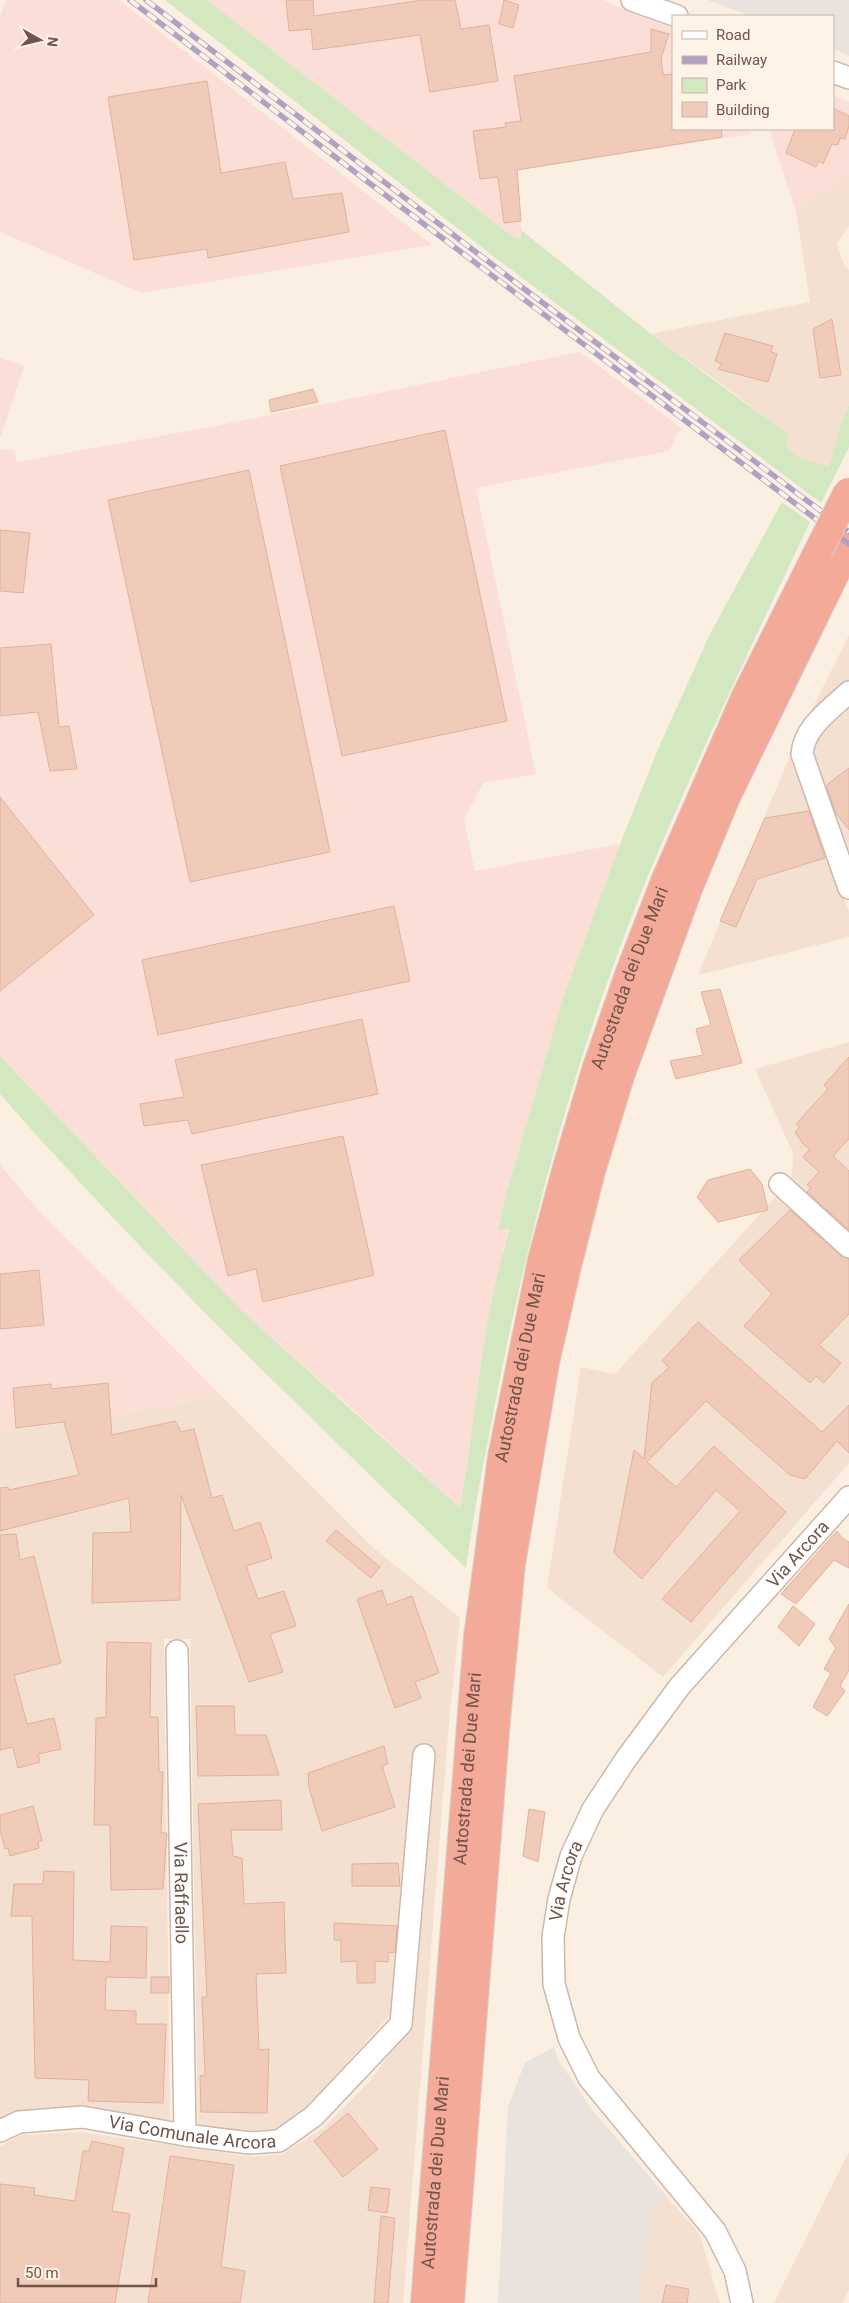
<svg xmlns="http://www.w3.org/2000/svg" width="849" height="2303" font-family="Roboto,sans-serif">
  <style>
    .residential { fill: #f3e0d0 }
    .commercial { fill: #fbded5 }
    .industrial { fill: #eae2dc }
    .green { fill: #d3e8c0 }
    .building { fill: #f0cbba; stroke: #e2b09b }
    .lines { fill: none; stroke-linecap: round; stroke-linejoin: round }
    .street-casing { stroke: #ceb8ab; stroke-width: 24 }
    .highway-casing { stroke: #d8cfcc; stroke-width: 30 }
    .street { stroke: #fff; stroke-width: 21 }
    .highway { stroke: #f4aa99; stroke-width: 28 }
    .rail-casing { stroke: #b1a1c4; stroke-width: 5.5 }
    .rail { stroke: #fff3e7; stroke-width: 4; stroke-dasharray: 11; stroke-linecap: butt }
    .highway-bridge-casing { stroke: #d8cfcc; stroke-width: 30; stroke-linecap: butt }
    .highway-bridge { stroke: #f4aa99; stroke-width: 28 }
    .labels { text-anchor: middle; stroke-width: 4; stroke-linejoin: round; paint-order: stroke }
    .street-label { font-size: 18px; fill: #725449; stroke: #fff3e7 }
  </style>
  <rect width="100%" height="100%" fill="#fbefe1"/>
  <!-- residential -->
  <g class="residential">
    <polygon points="849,174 849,226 837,244 845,267 849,270 849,405 841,422 829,467 798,457 784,446 789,436 726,387 651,334 810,302 796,211"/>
    <polygon points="849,635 849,866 828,857 849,911 849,937 698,975 797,739"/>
    <polygon points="849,1042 849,1233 801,1189 849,1254 849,1463 663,1677 547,1588 581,1367 615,1374 792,1179 793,1153 755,1069"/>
    <polygon points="221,1396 369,1544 460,1618 449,1721 403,2303 0,2303 0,2146 22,2135 81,2132 252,2157 283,2154 323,2128 369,2082 408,2030 396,2008 307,2108 278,2129 251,2131 198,2127 190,1639 164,1639 170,2124 15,2112 0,2119 0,1432 111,1416"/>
    <polygon points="849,2152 849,2290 842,2303 774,2303"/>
    <polygon points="667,2197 699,2233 720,2303 637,2303 654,2205"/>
  </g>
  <!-- commercial -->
  <g class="commercial">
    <polygon points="6,0 119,0 432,245 141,293 0,232 0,17"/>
    <polygon points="207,0 601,0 673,28 673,129 749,129 752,134 517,170 522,239 512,236"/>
    <polygon points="833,95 849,102 849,174 796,211 769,129 833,129"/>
    <polygon points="580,352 683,429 678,432 669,451 476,488 536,774 483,783 464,819 475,871 620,844 563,998 506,1195 499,1230 510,1229 503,1250 485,1345 460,1509 399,1451 240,1309 0,1056 0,450 15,450 16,462 216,426"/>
    <polygon points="0,358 24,366 0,438"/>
    <polygon points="0,1165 40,1212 221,1396 111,1416 0,1432"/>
  </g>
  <!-- industrial -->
  <g class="industrial">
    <polygon points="708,0 849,0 849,56 833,48 833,16 750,16"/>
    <polygon points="554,2047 558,2060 593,2111 667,2197 654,2206 637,2303 498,2303 508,2107 525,2063"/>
  </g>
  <!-- green -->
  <g class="green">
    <polygon points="165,0 207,0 512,236 521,239 521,230 651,334 789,435 785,446 798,457 829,467 841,422 849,405 849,447 821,503 493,256"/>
    <path d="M782 502 810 522C755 638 700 753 650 871 578 1044 529 1226 494 1409 484 1462 473 1515 466 1568 307 1414 146 1261 0 1094V1056L240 1309 460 1508C477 1416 481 1319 510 1229L498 1230 506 1195 563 998 620 844 658 749 710 634Z"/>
  </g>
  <!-- building -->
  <g class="building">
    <polygon points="286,0 313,0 314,16 423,0 455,0 461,29 489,25 498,81 430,92 420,35 313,50 311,29 289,31"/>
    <polygon points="504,0 519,5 513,28 499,24"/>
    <polygon points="651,29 669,34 661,58 663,75 673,74 673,129 721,129 722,137 517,170 521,221 504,223 498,177 480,179 473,131 506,127 505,123 521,121 514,76 651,52"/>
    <polygon points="207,81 221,173 285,162 293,199 342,193 349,232 208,258 207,249 134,260 108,97"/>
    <polygon points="833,108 849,116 849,126 845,139 840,138 838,145 832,144 823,164 819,161 816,167 786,153 795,129 833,129"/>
    <polygon points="832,319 841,375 820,378 813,329"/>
    <polygon points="725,333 773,346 771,352 777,354 768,382 718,369 722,364 715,361"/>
    <polygon points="313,389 318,402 271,412 269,400"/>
    <polygon points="445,430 507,721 342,756 280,466"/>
    <polygon points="249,470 330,852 190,882 108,500"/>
    <polygon points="0,530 30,533 23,593 0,591"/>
    <polygon points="51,644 59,727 69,726 77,769 50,771 38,712 0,716 0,648"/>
    <polygon points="849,768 849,830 836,813 827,788 828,784"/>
    <polygon points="0,797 94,915 0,991"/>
    <polygon points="809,811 825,858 757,879 736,927 720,921 765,818"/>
    <polygon points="394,906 410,981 158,1035 142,960"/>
    <polygon points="720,989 742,1063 676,1079 670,1061 703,1055 696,1029 711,1025 701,992"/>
    <polygon points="362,1019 378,1094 192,1134 188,1120 144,1126 140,1104 184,1097 175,1060"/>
    <polygon points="849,1057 849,1139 833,1156 849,1171 849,1230 807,1192 811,1188 807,1185 819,1172 803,1157 810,1149 803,1144 795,1132 800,1127 796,1124 828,1089 824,1085"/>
    <polygon points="343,1136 374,1275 263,1302 256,1269 228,1276 201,1165"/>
    <polygon points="750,1169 762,1184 768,1210 718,1222 697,1197 708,1180"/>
    <polygon points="790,1210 841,1256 849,1259 849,1314 819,1345 841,1363 824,1383 816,1376 810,1383 744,1326 772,1294 739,1260"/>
    <polygon points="39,1270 44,1325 0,1329 0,1274"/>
    <polygon points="698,1322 822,1432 849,1405 849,1453 837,1441 805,1479 790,1475 706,1401 647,1462 676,1487 714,1446 786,1512 691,1622 662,1599 740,1511 716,1490 642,1579 614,1553 634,1450 644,1459 652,1383 669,1367 662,1361"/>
    <polygon points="108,1383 112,1435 175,1421 181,1432 194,1429 212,1498 222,1495 234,1531 260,1522 272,1558 246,1566 258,1599 284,1591 296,1626 270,1634 283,1672 249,1682 181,1495 180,1600 92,1603 93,1533 131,1532 129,1498 0,1531 0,1488 8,1487 9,1490 79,1475 64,1422 16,1428 13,1388 51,1384 51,1389"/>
    <polygon points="336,1530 380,1567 371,1578 326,1541"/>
    <polygon points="837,1531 842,1538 849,1542 849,1568 834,1560 796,1604 781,1594"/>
    <polygon points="16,1534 20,1560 34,1556 61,1663 14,1675 27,1724 54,1718 61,1749 38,1754 40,1762 18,1768 13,1747 0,1750 0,1535"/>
    <polygon points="382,1590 387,1605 412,1596 439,1673 415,1682 421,1698 395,1708 357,1599"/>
    <polygon points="849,1604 849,1670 840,1686 845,1691 827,1716 813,1707 831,1673 824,1669 836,1648 829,1639"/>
    <polygon points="793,1606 815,1624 799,1646 778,1627"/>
    <polygon points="107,1642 151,1643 150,1717 158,1717 159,1772 163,1772 161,1833 167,1833 163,1889 111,1890 110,1825 94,1825 96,1718 106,1717"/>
    <polygon points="196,1706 234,1706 235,1735 266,1735 279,1775 198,1776"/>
    <polygon points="384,1746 388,1764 382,1766 395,1807 322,1831 309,1788 308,1773"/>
    <polygon points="281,1800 282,1830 231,1830 233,1856 242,1858 244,1904 284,1902 286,1973 256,1974 259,2050 269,2049 267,2113 201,2112 200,2076 205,2075 202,1997 207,1997 198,1804"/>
    <polygon points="33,1806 42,1841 38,1842 39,1848 10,1856 8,1848 5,1849 0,1830 0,1815"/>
    <polygon points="529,1809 545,1812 538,1862 523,1856"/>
    <polygon points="398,1863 400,1886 352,1886 352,1864"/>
    <polygon points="44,1871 74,1872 73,1960 110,1962 111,1926 147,1927 146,1978 106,1977 105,2010 136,2011 136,2024 166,2024 163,2103 88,2101 89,2080 35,2078 32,1916 11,1916 14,1884 43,1884"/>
    <polygon points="334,1923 397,1926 395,1952 388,1953 388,1962 375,1961 375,1983 357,1983 357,1961 341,1962 341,1940 334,1940"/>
    <rect x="151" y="1977" width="18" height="16"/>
    <polygon points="348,2113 378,2149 343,2177 314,2141"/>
    <polygon points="92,2141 124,2148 112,2211 130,2214 115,2303 0,2303 0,2184 35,2188 34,2195 75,2201 83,2151 89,2151"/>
    <polygon points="170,2156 234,2165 221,2267 245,2271 240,2303 148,2303"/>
    <polygon points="371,2187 390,2189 387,2213 368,2210"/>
    <polygon points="381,2216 395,2218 388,2303 374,2303"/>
    <polygon points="666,2285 689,2289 687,2303 662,2303"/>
  </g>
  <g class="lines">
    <!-- street casing -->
    <g class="street-casing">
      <g id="street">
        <polyline points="632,0 677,16"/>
        <polyline points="833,72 849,78"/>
        <path d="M849 692C830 710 804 727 802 754L849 888"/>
        <polyline points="780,1184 849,1247"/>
        <path id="s1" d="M177 1651 185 2135"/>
        <path id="s2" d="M0 2131 19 2122 82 2117 185 2135 250 2143 279 2141 314 2116 401 2024 424 1755"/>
        <path id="s3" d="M742 2303 735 2271 715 2231 589 2078 569 2038 554 1984 553 1937 559 1899 571 1856 593 1809 626 1759 680 1686 849 1497"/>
      </g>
    </g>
    <!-- highway casing -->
    <g class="highway-casing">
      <g id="highway">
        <path id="s4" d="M425 2303 478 1637 502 1457 542 1260 568 1164 597 1067 630 972 666 879 746 696 818 552"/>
        <polyline points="450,2303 496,1720 511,1564 545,1363 567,1266 591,1171 620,1076 688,889 726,797 849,545"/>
      </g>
    </g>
    <!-- street -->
    <use href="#street" class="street"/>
    <!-- highway -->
    <use href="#highway" class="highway"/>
    <!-- rail casing -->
    <g class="rail-casing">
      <g id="rail">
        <polyline points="130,0 364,179 849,544"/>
        <polyline points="146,0 519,285 849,532"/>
      </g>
    </g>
    <!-- rail -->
    <use href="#rail" class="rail"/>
    <!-- highway-bridge casing -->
    <g class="highway-bridge-casing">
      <polyline id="highway-bridge" points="818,552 848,492"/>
    </g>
    <!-- highway-bridge -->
    <use href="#highway-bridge" class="highway-bridge"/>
  </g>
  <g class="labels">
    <!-- street labels -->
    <g class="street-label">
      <text dy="6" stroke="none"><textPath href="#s4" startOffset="1346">Autostrada dei Due Mari</textPath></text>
      <text dy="6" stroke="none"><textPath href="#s4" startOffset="941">Autostrada dei Due Mari</textPath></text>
      <text dy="6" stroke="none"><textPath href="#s3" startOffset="886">Via Arcora</textPath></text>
      <text dy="6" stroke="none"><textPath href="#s4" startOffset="536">Autostrada dei Due Mari</textPath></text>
      <text dy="6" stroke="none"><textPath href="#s3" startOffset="481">Via Arcora</textPath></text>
      <text dy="6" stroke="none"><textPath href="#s1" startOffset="242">Via Raffaello</textPath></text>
      <text dy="6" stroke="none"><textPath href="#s2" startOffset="196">Via Comunale Arcora</textPath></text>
      <text dy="6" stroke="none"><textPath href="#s4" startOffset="131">Autostrada dei Due Mari</textPath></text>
    </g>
  </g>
  <!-- legend -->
  <rect x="672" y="15" width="162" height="115" fill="#fff3e7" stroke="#c7b3a8"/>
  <rect x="682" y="31" width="25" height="8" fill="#ffffff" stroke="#c7b3a8"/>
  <text x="716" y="40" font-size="15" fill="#725449">Road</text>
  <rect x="682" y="56" width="25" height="8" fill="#b1a1c4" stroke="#c7b3a8"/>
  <text x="716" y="65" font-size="15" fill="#725449">Railway</text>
  <rect x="682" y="78" width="25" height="15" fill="#d3e8c0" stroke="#c7b3a8"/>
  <text x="716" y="90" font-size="15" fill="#725449">Park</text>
  <rect x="682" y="102" width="25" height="15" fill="#f0cbba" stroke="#c7b3a8"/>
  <text x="716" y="115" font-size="15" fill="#725449">Building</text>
  <!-- north arrow -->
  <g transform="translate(40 40) rotate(98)" stroke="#fff3e7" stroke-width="4" paint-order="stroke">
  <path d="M0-4L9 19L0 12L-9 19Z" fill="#725449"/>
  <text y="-8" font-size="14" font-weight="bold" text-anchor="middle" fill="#725449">N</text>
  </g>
  <!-- scale -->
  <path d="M18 2278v8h138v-8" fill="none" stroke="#725449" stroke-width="2.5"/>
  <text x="25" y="2278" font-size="15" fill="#725449" stroke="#fff3e7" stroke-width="4" paint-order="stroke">50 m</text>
</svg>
